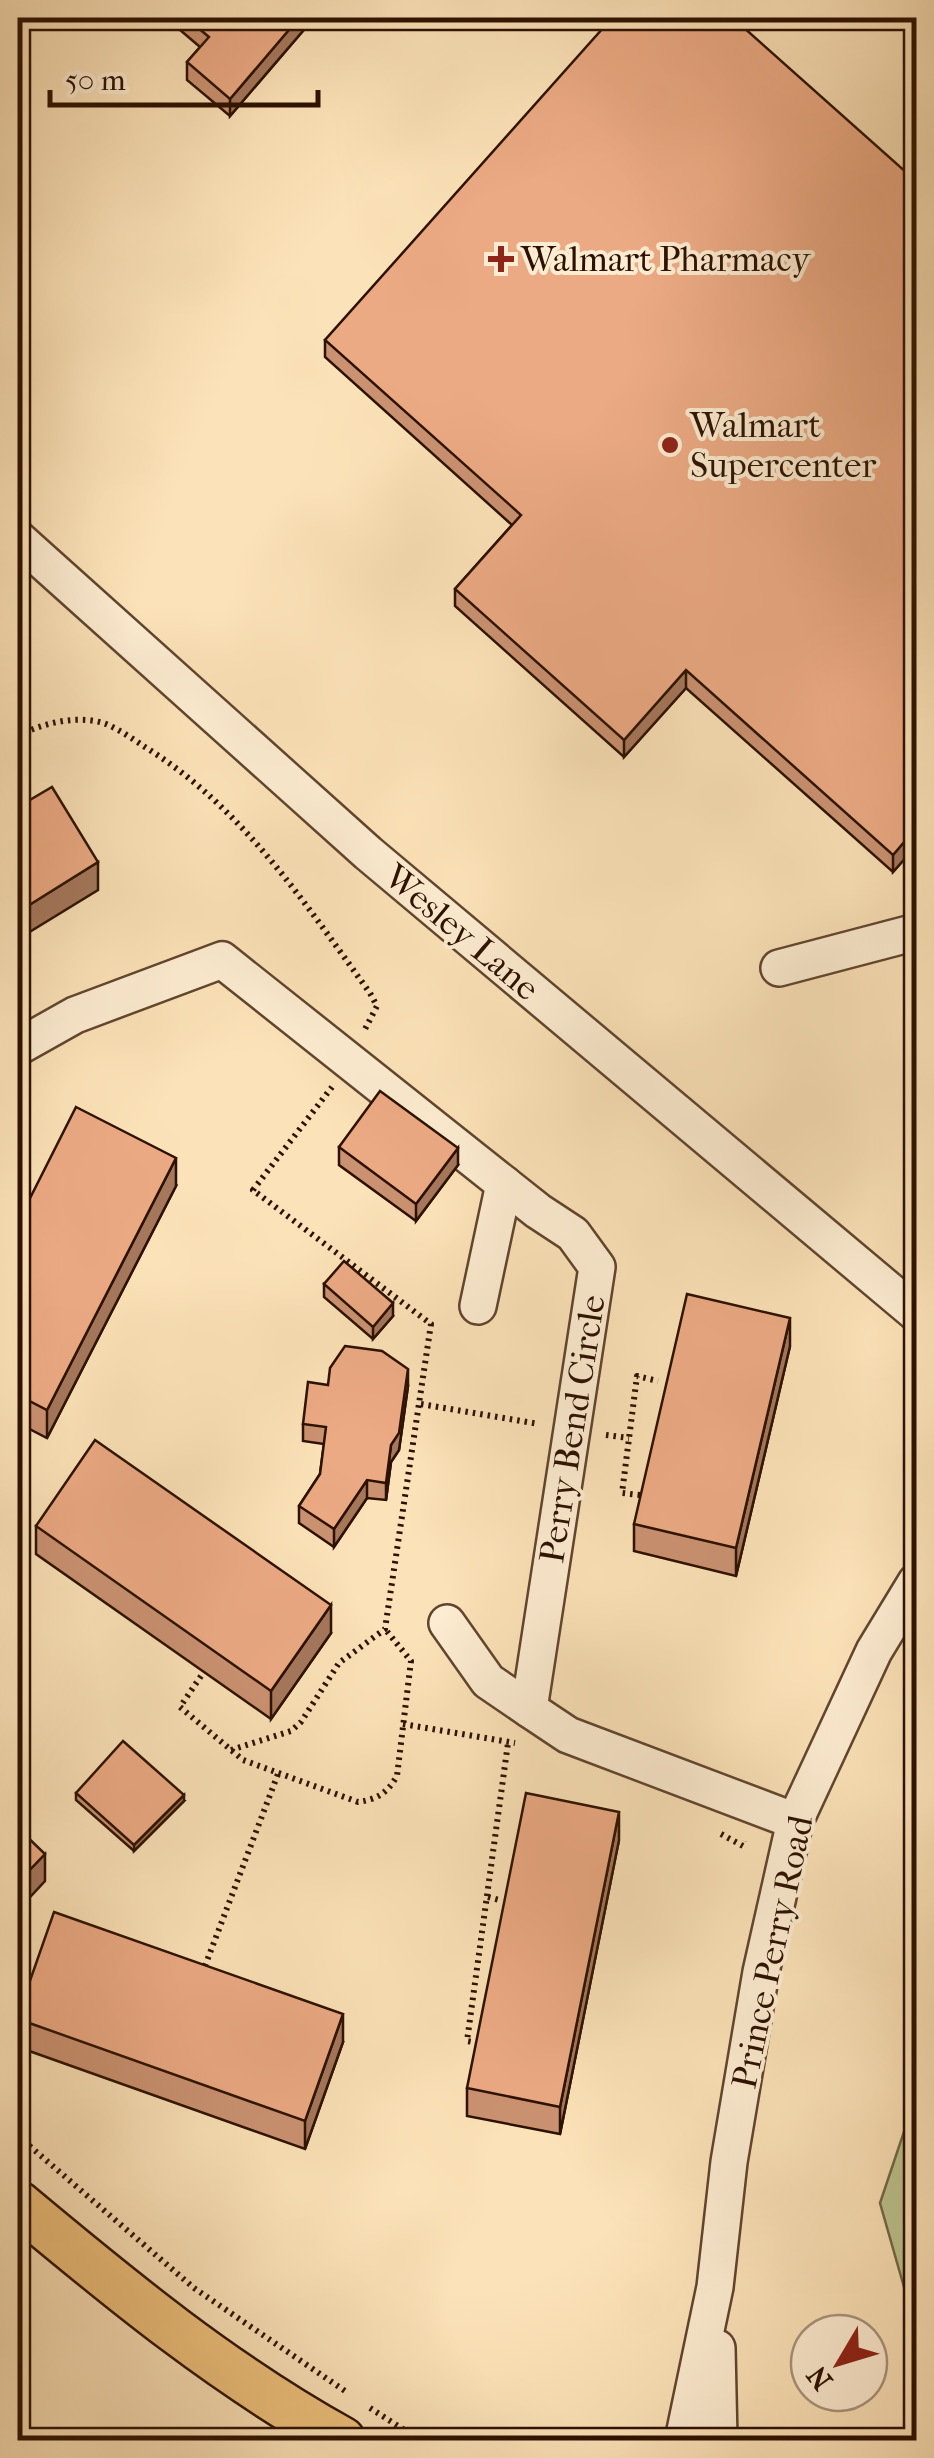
<svg xmlns="http://www.w3.org/2000/svg" width="934" height="2458" font-family="'IM FELL French Canon',serif">
  <style>
    .green { fill: #bdc490; stroke: #746a48; stroke-width: 2.5 }
    .lines { fill: none; stroke-linecap: round; stroke-linejoin: round }
    .minor-casing { stroke: #60452e; stroke-width: 40 }
    .major-casing { stroke: #2c1100; stroke-width: 50 }
    .path { stroke: #2c1100; stroke-width: 6; stroke-dasharray: 2.5 5; stroke-linecap: butt }
    .minor { stroke: #fdecd1; stroke-width: 35 }
    .major { stroke: #eec17c; stroke-width: 45 }
    .wall { fill: #cb9272; stroke: #2c1100; stroke-width: 2.5 }
    .shaded-wall { fill: #a5775c; stroke: #2c1100; stroke-width: 2.5 }
    .building { fill: #ecaa84; stroke: #2c1100; stroke-width: 2.5 }
    .poi-dot { fill: #8f2418; stroke: #fdecd1; stroke-width: 4 }
    .labels { text-anchor: middle; stroke-width: 8; stroke-linejoin: round; paint-order: stroke }
    .poi-label { font-size: 35px; fill: #2c1100; stroke: #fdecd1; text-anchor: start }
    .street-label { font-size: 35px; fill: #2c1100; stroke: #fdecd1 }
  </style>
  <rect width="100%" height="100%" fill="#fce2b8"/>
  <filter id="stains"><feTurbulence type="fractalNoise" baseFrequency=".002" numOctaves="4"/><feColorMatrix values="0 0 0 0 .2 0 0 0 0 .09 0 0 0 0 .02 0 0 0 .5 -.17"/></filter>
  <radialGradient id="worn" r=".72"><stop offset=".6" stop-color="#630" stop-opacity="0"/><stop offset="1" stop-color="#630" stop-opacity=".3"/></radialGradient>
  <!-- green -->
  <polygon class="green" points="916,2096 916,2329 880,2203"/>
  <g class="lines">
    <!-- minor casing -->
    <g class="minor-casing">
      <g id="minor">
        <polyline points="18,539 368,853 916,1313"/>
        <polyline points="779,968 916,932"/>
        <polyline points="18,1047 75,1015 222,960 538,1211 573,1234 597,1267 529,1709 568,1735 795,1821"/>
        <polyline points="478,1306 504,1184"/>
        <polyline points="447,1623 488,1681 529,1709"/>
        <polyline points="717,2348 719,2440"/>
        <polyline points="683,2440 715,2287 729,2162 761,1972 795,1821 874,1651 916,1582"/>
      </g>
    </g>
    <!-- major casing -->
    <g class="major-casing">
      <path id="major" d="M18 2204C122 2291 223 2374 342 2440"/>
    </g>
    <!-- path -->
    <g class="path">
      <path d="M18 736C42 723 79 714 106 724 120 730 133 739 145 747 242 807 304 902 370 993L377 1006 363 1033"/>
      <polyline points="421,1404 539,1424"/>
      <polyline points="606,1435 629,1438"/>
      <polyline points="640,1495 622,1493 637,1376 658,1381"/>
      <path d="M201 1676 180 1707 243 1760 358 1802C378 1799 387 1793 397 1776L411 1661 385 1629"/>
      <polyline points="403,1724 515,1743"/>
      <polyline points="231,1750 291,1731 301,1722 339,1663 385,1629 431,1324 253,1190 332,1087"/>
      <polyline points="721,1834 743,1846 744,1841"/>
      <polyline points="488,1897 499,1900"/>
      <polyline points="205,1966 278,1774"/>
      <polyline points="478,2043 467,2041 508,1743"/>
      <polyline points="18,2136 194,2288 348,2393"/>
      <polyline points="370,2408 420,2440"/>
      <polyline points="630,2440 648,2435"/>
    </g>
    <!-- minor -->
    <use href="#minor" class="minor"/>
    <!-- major -->
    <use href="#major" class="major"/>
  </g>
  <!-- wall -->
  <g class="wall">
    <polygon points="166,18 314,18 230,116 187,80 187,62 200,47"/>
    <polygon points="916,181 916,846 893,872 686,688 624,757 455,606 455,589 512,525 325,357 325,340"/>
    <polygon points="339,1147 458,1165 416,1221 339,1165"/>
    <polygon points="176,1186 47,1438 18,1423 18,1222"/>
    <polygon points="324,1284 393,1316 373,1339 324,1297"/>
    <polygon points="790,1346 736,1576 634,1551 634,1524"/>
    <polygon points="328,1385 408,1386 399,1450 391,1462 386,1500 367,1498 334,1547 299,1523 299,1506 320,1474 324,1444 303,1441 303,1424"/>
    <polygon points="36,1526 331,1633 271,1719 36,1554"/>
    <polygon points="76,1793 184,1801 134,1851 76,1800"/>
    <polygon points="619,1840 560,2134 467,2116 467,2088"/>
    <polygon points="18,2015 343,2042 305,2149 18,2047"/>
  </g>
  <!-- shaded-wall -->
  <g class="shaded-wall">
    <polygon points="299,18 314,18 230,116 230,99"/>
    <polygon points="686,670 686,688 624,757 624,740"/>
    <polygon points="916,828 916,846 893,872 893,855"/>
    <polygon points="98,862 98,890 18,939 18,912"/>
    <polygon points="458,1148 458,1165 416,1221 416,1204"/>
    <polygon points="176,1158 176,1186 47,1438 47,1410"/>
    <polygon points="393,1303 393,1316 373,1339 373,1327"/>
    <polygon points="790,1318 790,1346 736,1576 736,1548"/>
    <polygon points="408,1369 408,1386 399,1450 391,1462 386,1500 386,1483 391,1445"/>
    <polygon points="367,1480 367,1498 334,1547 334,1529"/>
    <polygon points="331,1605 331,1633 271,1719 271,1691"/>
    <polygon points="184,1795 184,1801 134,1851 134,1845"/>
    <polygon points="619,1812 619,1840 560,2134 560,2107"/>
    <polygon points="45,1854 45,1881 18,1910 18,1882"/>
    <polygon points="343,2014 343,2042 305,2149 305,2121"/>
  </g>
  <!-- building -->
  <g class="building">
    <polygon points="186,18 299,18 230,99 187,62 209,37"/>
    <polygon points="612,18 733,18 916,181 916,828 893,855 686,670 624,740 455,589 521,515 325,340"/>
    <polygon points="52,787 98,862 18,912 18,807"/>
    <polygon points="380,1091 458,1148 416,1204 339,1147"/>
    <polygon points="76,1107 176,1158 47,1410 18,1395 18,1222"/>
    <polygon points="344,1261 393,1303 373,1327 324,1284"/>
    <polygon points="687,1294 790,1318 736,1548 634,1524"/>
    <polygon points="345,1346 382,1351 408,1369 399,1433 391,1445 386,1483 367,1480 334,1529 299,1506 320,1474 326,1427 303,1424 308,1382 328,1385 330,1368"/>
    <polygon points="95,1440 331,1605 271,1691 36,1526"/>
    <polygon points="123,1741 184,1795 134,1845 76,1793"/>
    <polygon points="526,1793 619,1812 560,2107 467,2088"/>
    <polygon points="18,1828 45,1854 18,1882"/>
    <polygon points="54,1912 343,2014 305,2121 18,2019 18,2015"/>
  </g>
  <!-- markers -->
  <g class="poi-dot">
    <path d="M496 244h10v10h10v10h-10v10h-10v-10h-10v-10h10z"/>
    <circle cx="670" cy="445" r="10"/>
  </g>
  <g class="labels">
    <!-- poi labels -->
    <g class="poi-label">
      <text x="521" y="271">Walmart Pharmacy</text>
      <text x="690" y="437">Walmart<tspan x="690" dy="40">Supercenter</tspan></text>
    </g>
    <!-- street labels -->
    <g class="street-label">
      <text transform="translate(462 932) rotate(40)" y="12">Wesley Lane</text>
      <text transform="translate(572 1429) rotate(-81)" y="12">Perry Bend Circle</text>
      <text transform="translate(772 1952) rotate(-78)" y="12">Prince Perry Road</text>
    </g>
  </g>
  <!-- margin -->
  <rect width="934" height="2458" fill="none" stroke="#fce2b8" stroke-width="60"/>
  <rect x="20" y="20" width="894" height="2418" fill="none" stroke="#2c1100" stroke-width="5"/>
  <rect x="30" y="30" width="874" height="2398" fill="none" stroke="#2c1100" stroke-width="2.5"/>
  <!-- north arrow -->
  <g transform="translate(839 2363) rotate(232)"><circle r="48" fill="#fdecd1" stroke="#a9947d" stroke-width="2.5"/>
  <path d="M0-8L18 38L0 25L-18 38Z" fill="#8f2418"/>
  <text y="-15" font-size="28" font-weight="bold" text-anchor="middle" fill="#2c1100">N</text>
  </g>
  <!-- scale -->
  <path d="M50 90v15h268v-15" fill="none" stroke="#2c1100" stroke-width="5"/>
  <text x="65" y="90" font-size="30" fill="#2c1100" stroke="#fdecd1" stroke-width="8" paint-order="stroke">50 m</text>
  <rect width="100%" height="100%" filter="url(#stains)"/>
  <rect width="100%" height="100%" fill="url(#worn)"/>
</svg>
